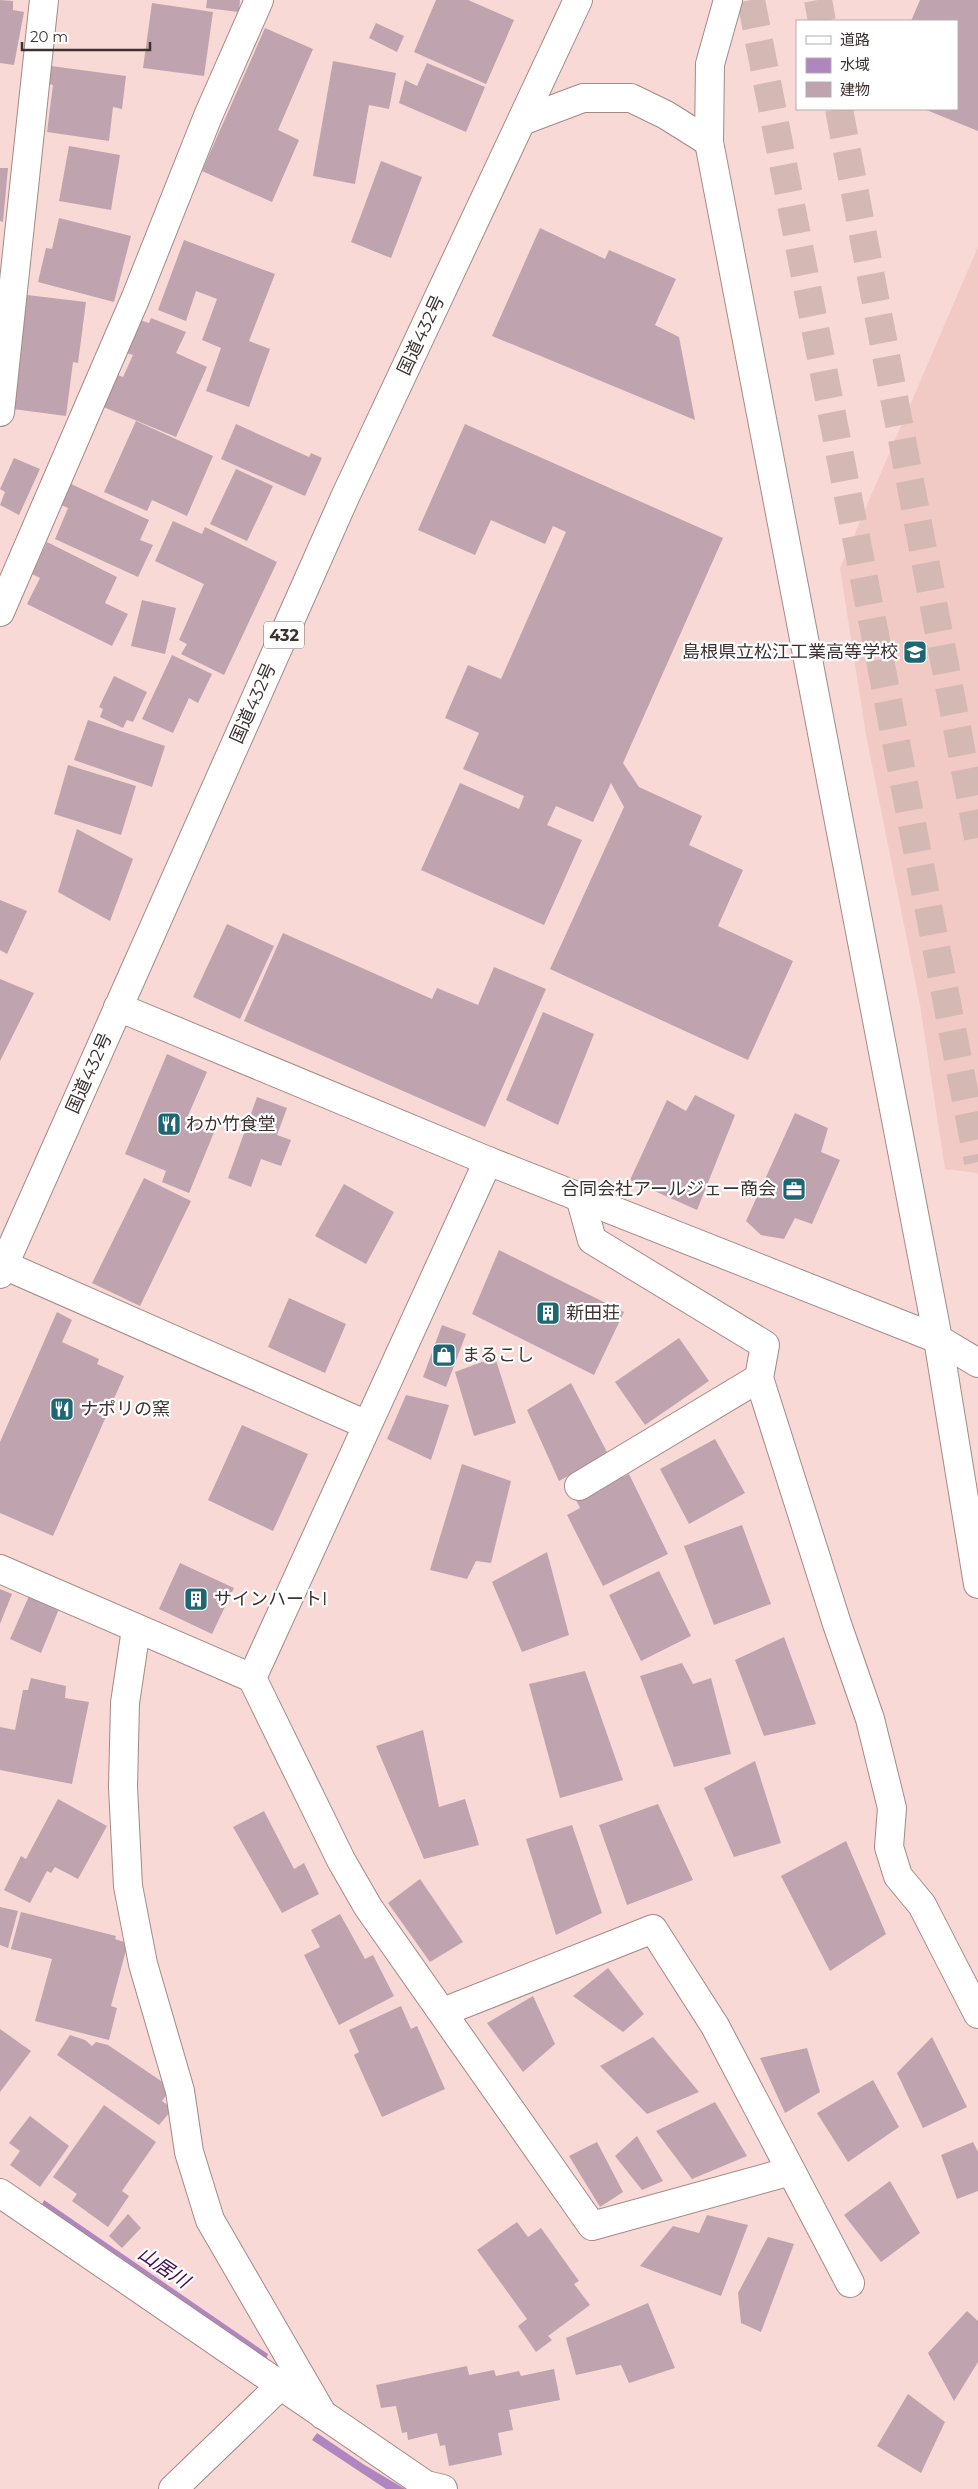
<svg xmlns="http://www.w3.org/2000/svg" width="978" height="2489" font-family="Montserrat,'Noto Sans JP',sans-serif">
  <style>
    .built { fill: #f1cac5 }
    .water { fill: #b086c0 }
    .building { fill: #bfa4af }
    .lines { fill: none; stroke-linecap: round; stroke-linejoin: round }
    .highway-tunnel { stroke: #d3b8b4; stroke-width: 28; stroke-dasharray: 28 14; stroke-linecap: butt }
    .street-casing { stroke: #a58985; stroke-width: 30 }
    .secondary-casing { stroke: #a58985; stroke-width: 30 }
    .highway-casing { stroke: #a58985; stroke-width: 30 }
    .street { stroke: #fff; stroke-width: 28 }
    .secondary { stroke: #fff; stroke-width: 28 }
    .highway { stroke: #fff; stroke-width: 28 }
    .labels { text-anchor: middle; stroke-width: 4.5; stroke-linejoin: round; paint-order: stroke }
    .shield { fill: #fff; stroke: #78706f; stroke-width: 1 }
    .shield-label { font-size: 16px; font-weight: bold; fill: #3e3231 }
    .street-label { font-size: 18px; fill: #3e3231; stroke: #fff }
    .poi-label { font-size: 18px; fill: #3e3231; stroke: #fff; text-anchor: start }
    .water-label { font-size: 19px; font-style: italic; fill: #420b53; stroke: #fff }
  </style>
  <rect width="100%" height="100%" fill="#f8d9d5"/>
  <!-- built -->
  <polygon class="built" points="978,247 978,1176 977,1173 945,1169 920,1005 866,735 840,568"/>
  <!-- water -->
  <g class="water">
    <polygon points="44,2200 268,2354 265,2364 40,2210"/>
    <polygon points="317,2433 363,2464 405,2489 386,2489 312,2440"/>
  </g>
  <!-- building -->
  <g class="building">
    <polygon points="0,0 13,1 13,10 24,12 14,65 0,63"/>
    <polygon points="207,0 240,0 239,12 206,8"/>
    <polygon points="436,0 468,0 514,20 486,84 414,52"/>
    <polygon points="920,0 978,0 978,131 924,109 957,109 957,21 911,21"/>
    <polygon points="152,3 213,12 204,76 143,68"/>
    <polygon points="376,23 404,36 397,52 369,38"/>
    <polygon points="265,28 313,49 278,130 299,140 272,202 202,171"/>
    <polygon points="333,61 396,73 389,109 369,105 355,184 313,176"/>
    <polygon points="427,63 485,87 466,132 399,103 405,80 417,86"/>
    <polygon points="51,66 126,76 122,109 113,107 109,141 47,132 53,85 49,84"/>
    <polygon points="69,146 120,155 111,210 59,201"/>
    <polygon points="381,161 422,177 391,258 351,242"/>
    <polygon points="0,168 8,168 3,222 0,221"/>
    <polygon points="59,218 131,236 114,302 38,282 46,248 52,249"/>
    <polygon points="540,228 605,259 609,250 676,279 655,325 679,337 695,420 492,336"/>
    <polygon points="184,240 275,274 249,341 270,349 249,407 206,391 221,348 202,340 217,299 196,291 186,321 158,310"/>
    <polygon points="27,295 86,302 78,363 73,362 66,416 13,409"/>
    <polygon points="151,318 186,332 176,353 207,367 176,437 101,406 115,374 123,377 133,355 126,353 140,320 149,323"/>
    <polygon points="136,421 213,456 187,516 152,500 147,511 104,492"/>
    <polygon points="236,424 309,457 311,453 322,458 305,496 221,459"/>
    <polygon points="465,424 723,538 623,763 639,787 702,816 689,845 743,870 718,926 793,961 748,1060 550,969 624,807 611,783 593,822 556,806 547,825 582,840 544,925 421,870 460,783 519,809 524,796 463,769 479,733 445,718 468,665 501,679 566,532 553,526 545,544 491,520 475,555 418,530"/>
    <polygon points="14,458 40,469 19,515 0,505 5,492 0,489"/>
    <polygon points="236,469 273,486 247,541 210,524"/>
    <polygon points="71,484 149,520 140,540 153,545 138,577 55,539 68,508 61,505"/>
    <polygon points="173,521 202,534 205,527 277,562 224,675 181,654 187,644 179,640 204,584 155,561"/>
    <polygon points="47,542 117,577 105,603 128,614 112,646 27,604 40,578 32,574"/>
    <polygon points="142,600 176,608 165,654 131,646"/>
    <polygon points="172,655 212,674 198,703 189,698 173,733 142,719"/>
    <polygon points="114,676 147,692 133,722 127,720 123,728 100,717 103,709 99,707"/>
    <polygon points="88,720 165,746 152,787 74,760"/>
    <polygon points="68,765 136,786 121,835 54,814"/>
    <polygon points="77,829 133,859 110,921 58,892"/>
    <polygon points="0,900 27,911 7,954 0,950"/>
    <polygon points="227,924 274,946 240,1019 193,997"/>
    <polygon points="283,933 432,999 437,988 478,1005 494,967 546,989 485,1127 244,1021"/>
    <polygon points="0,979 34,993 0,1061"/>
    <polygon points="543,1012 594,1034 558,1125 506,1100"/>
    <polygon points="167,1054 207,1072 187,1118 215,1130 189,1193 162,1182 166,1171 125,1154"/>
    <polygon points="695,1095 735,1115 697,1210 630,1180 667,1100 686,1111"/>
    <polygon points="257,1097 287,1108 277,1135 291,1140 281,1166 261,1159 251,1187 228,1178"/>
    <polygon points="795,1113 828,1128 821,1152 840,1160 812,1224 795,1218 784,1239 761,1235 746,1221"/>
    <polygon points="144,1178 191,1201 140,1306 92,1283"/>
    <polygon points="344,1184 394,1212 366,1264 315,1236"/>
    <polygon points="499,1250 624,1312 594,1375 472,1314"/>
    <polygon points="289,1298 346,1324 325,1373 268,1347"/>
    <polygon points="57,1312 72,1320 62,1342 99,1359 97,1364 124,1376 53,1536 0,1513 0,1442"/>
    <polygon points="442,1325 466,1334 446,1387 423,1377"/>
    <polygon points="679,1338 709,1381 645,1425 615,1382"/>
    <polygon points="495,1357 516,1423 474,1436 455,1372"/>
    <polygon points="571,1383 608,1454 559,1481 527,1410"/>
    <polygon points="406,1395 449,1405 431,1460 387,1439"/>
    <polygon points="242,1425 308,1454 273,1531 208,1500"/>
    <polygon points="715,1439 745,1493 689,1524 660,1469"/>
    <polygon points="462,1464 511,1481 491,1563 476,1561 467,1579 430,1570"/>
    <polygon points="629,1474 668,1554 603,1586 567,1515 580,1508 576,1500"/>
    <polygon points="742,1525 771,1604 714,1625 684,1546"/>
    <polygon points="547,1552 569,1635 522,1652 492,1582"/>
    <polygon points="180,1563 234,1588 212,1634 159,1609"/>
    <polygon points="659,1571 691,1636 641,1661 609,1595"/>
    <polygon points="0,1589 12,1594 0,1624"/>
    <polygon points="29,1596 59,1609 41,1653 10,1639"/>
    <polygon points="784,1637 816,1724 764,1736 735,1660"/>
    <polygon points="682,1663 693,1684 711,1678 731,1754 674,1767 640,1676"/>
    <polygon points="585,1671 623,1780 560,1798 529,1684"/>
    <polygon points="31,1678 66,1686 65,1698 89,1702 72,1784 0,1770 0,1727 15,1730 23,1690 28,1690"/>
    <polygon points="423,1730 439,1807 465,1799 479,1845 424,1859 376,1746"/>
    <polygon points="755,1761 781,1843 734,1857 704,1788"/>
    <polygon points="58,1799 107,1826 78,1879 55,1867 51,1873 47,1871 30,1903 4,1890 21,1856 26,1859"/>
    <polygon points="658,1804 693,1880 627,1905 599,1825"/>
    <polygon points="264,1811 294,1869 304,1863 319,1894 282,1913 233,1827"/>
    <polygon points="572,1825 602,1913 556,1935 526,1839"/>
    <polygon points="846,1841 886,1934 830,1971 781,1876"/>
    <polygon points="420,1879 463,1942 430,1962 388,1903"/>
    <polygon points="0,1907 18,1911 8,1948 0,1945"/>
    <polygon points="21,1912 116,1936 115,1939 124,1942 126,1950 111,2006 117,2008 109,2040 35,2021 52,1959 11,1949"/>
    <polygon points="340,1914 365,1959 373,1955 394,1996 339,2025 304,1955 320,1947 311,1930"/>
    <polygon points="608,1968 644,2014 623,2032 573,1996"/>
    <polygon points="533,1996 555,2044 523,2072 487,2023"/>
    <polygon points="401,2006 411,2029 417,2026 445,2089 382,2117 354,2055 359,2052 349,2030"/>
    <polygon points="0,2029 31,2051 0,2092"/>
    <polygon points="70,2035 85,2040 92,2046 96,2042 108,2045 164,2083 167,2094 162,2101 169,2106 170,2112 159,2125 57,2055"/>
    <polygon points="653,2037 699,2092 647,2114 600,2066"/>
    <polygon points="932,2037 967,2107 923,2128 897,2073"/>
    <polygon points="807,2048 820,2092 785,2113 760,2058"/>
    <polygon points="873,2080 899,2127 848,2162 817,2113"/>
    <polygon points="715,2102 747,2156 692,2179 656,2131"/>
    <polygon points="104,2105 156,2142 122,2191 129,2196 108,2227 72,2201 77,2194 53,2177"/>
    <polygon points="30,2116 69,2146 40,2187 10,2165 20,2151 9,2143"/>
    <polygon points="637,2136 663,2181 642,2190 615,2156"/>
    <polygon points="597,2142 623,2192 600,2207 569,2156"/>
    <polygon points="973,2142 978,2152 978,2191 957,2199 941,2155"/>
    <polygon points="890,2181 920,2233 881,2262 844,2215"/>
    <polygon points="128,2214 141,2228 122,2248 109,2236"/>
    <polygon points="707,2215 748,2225 721,2296 640,2266 673,2226 699,2233"/>
    <polygon points="517,2222 528,2237 541,2228 579,2281 574,2284 590,2305 548,2336 552,2340 536,2352 518,2326 527,2319 477,2250"/>
    <polygon points="768,2237 794,2244 761,2332 741,2323 738,2293"/>
    <polygon points="648,2303 675,2368 629,2383 621,2365 576,2375 566,2338"/>
    <polygon points="967,2311 978,2321 978,2362 954,2401 928,2353"/>
    <polygon points="467,2366 469,2375 494,2370 496,2376 519,2371 521,2376 554,2369 560,2400 509,2410 513,2430 498,2433 502,2455 449,2466 445,2445 440,2446 437,2433 408,2440 407,2432 402,2433 396,2406 381,2408 376,2385"/>
    <polygon points="908,2394 945,2422 921,2473 877,2446"/>
  </g>
  <g class="lines">
    <!-- highway-tunnel -->
    <g class="highway-tunnel">
      <polyline points="751,0 978,1162"/>
      <polyline points="818,0 822,21"/>
      <polyline points="839,109 978,838"/>
    </g>
    <!-- street casing -->
    <g class="street-casing">
      <g id="street">
        <polyline points="522,121 583,98 631,98 666,115 709,142"/>
        <polyline points="0,412 44,0"/>
        <polyline points="0,612 136,297 208,116 259,0"/>
        <polyline points="118,1007 488,1161 938,1339 978,1584"/>
        <polyline points="580,1197 592,1240 765,1345 759,1378 837,1624 870,1719 892,1808 889,1847 898,1876 922,1905 978,2014"/>
        <polyline points="4,1265 367,1425"/>
        <polyline points="579,1486 759,1378"/>
        <polyline points="0,1569 252,1678 488,1161"/>
        <polyline points="136,1629 125,1703 123,1787 128,1886 143,1964 180,2091 189,2152 210,2220 323,2415"/>
        <polyline points="252,1678 341,1860 368,1907 592,2226 791,2171"/>
        <polyline points="443,2012 653,1929 715,2026 850,2283"/>
        <polyline points="0,2193 426,2485 443,2489"/>
        <polyline points="173,2489 280,2386"/>
      </g>
    </g>
    <!-- secondary casing -->
    <g class="secondary-casing">
      <polyline id="secondary" points="728,0 710,64 709,142 938,1339 978,1363"/>
    </g>
    <!-- highway casing -->
    <g class="highway-casing">
      <polyline id="highway" points="0,1274 345,497 578,0"/>
    </g>
    <!-- street -->
    <use href="#street" class="street"/>
    <!-- secondary -->
    <use href="#secondary" class="secondary"/>
    <!-- highway -->
    <use href="#highway" class="highway"/>
  </g>
  <!-- icons -->
  <defs>
    <g id="school-square" transform="scale(1.25)"><rect x="-9" y="-9" width="18" height="18" rx="4" fill="#1d6673" stroke="#fff"/><path d="M0-5L7-2L0 1L-7-2ZM-4 1L0 2.5L4 1V4Q0 6-4 4Z" fill="#fff"/></g>
    <g id="restaurant-square" transform="scale(1.25)"><rect x="-9" y="-9" width="18" height="18" rx="4" fill="#1d6673" stroke="#fff"/><path d="M-5-6h1v4h1v-4h1v4h1v-4h1v5L-1.5 .5V6h-2V.5L-5-1ZM5-6V6H3V1.5H1.5Q1.5-4 5-6Z" fill="#fff"/></g>
    <g id="office-square" transform="scale(1.25)"><rect x="-9" y="-9" width="18" height="18" rx="4" fill="#1d6673" stroke="#fff"/><path d="M-6-3h4V-5.5h4V-3h4V5H-6ZM-1-4.5V-3h2v-1.5ZM-6 0V1H6V0Z" fill="#fff"/></g>
    <g id="building-square" transform="scale(1.25)"><rect x="-9" y="-9" width="18" height="18" rx="4" fill="#1d6673" stroke="#fff"/><path d="M-4-6H4V6H1V3H-1V6H-4ZM-2.5-4.3h1.7v1.8h-1.7ZM.8-4.3h1.7v1.8H.8ZM-2.5-1h1.7V.8h-1.7ZM.8-1h1.7V.8H.8Z" fill="#fff"/></g>
    <g id="shop-square" transform="scale(1.25)"><rect x="-9" y="-9" width="18" height="18" rx="4" fill="#1d6673" stroke="#fff"/><path d="M-5-2.5h2.3a2.7 3.5 0 0 1 5.4 0H5L5.5 6h-11ZM-1.5-2.5h3a1.5 2.3 0 0 0-3 0Z" fill="#fff"/></g>
  </defs>
  <g fill-rule="evenodd">
    <use href="#school-square" x="915" y="652"/>
    <use href="#restaurant-square" x="169" y="1124"/>
    <use href="#office-square" x="794" y="1189"/>
    <use href="#building-square" x="548" y="1313"/>
    <use href="#shop-square" x="444" y="1355"/>
    <use href="#restaurant-square" x="62" y="1409"/>
    <use href="#building-square" x="196" y="1599"/>
  </g>
  <g class="labels">
    <!-- shield labels -->
    <rect class="shield" x="264" y="621.5" width="40" height="27" rx="4"/>
    <g class="shield-label">
      <text x="284" y="641">432</text>
    </g>
    <!-- street labels -->
    <g class="street-label">
      <text transform="translate(421 335) rotate(-65)" y="6">国道432号</text>
      <text transform="translate(253 703) rotate(-66)" y="6">国道432号</text>
      <text transform="translate(89 1073) rotate(-66)" y="6">国道432号</text>
    </g>
    <!-- poi labels -->
    <g class="poi-label">
      <text x="898" y="658" text-anchor="end">島根県立松江工業高等学校</text>
      <text x="186" y="1130">わか竹食堂</text>
      <text x="776" y="1195" text-anchor="end">合同会社アールジェー商会</text>
      <text x="566" y="1319">新田荘</text>
      <text x="462" y="1361">まるこし</text>
      <text x="80" y="1415">ナポリの窯</text>
      <text x="214" y="1605">サインハートI</text>
    </g>
    <!-- water labels -->
    <g class="water-label">
      <text transform="translate(164 2267) rotate(34)" y="7">山居川</text>
    </g>
  </g>
  <!-- legend -->
  <rect x="796" y="20" width="162" height="90" fill="#ffffff" stroke="#b2adad"/>
  <rect x="806" y="36" width="25" height="8" fill="#ffffff" stroke="#b2adad"/>
  <text x="840" y="45" font-size="15" fill="#3e3231">道路</text>
  <rect x="806" y="58" width="25" height="15" fill="#b086c0" stroke="#b2adad"/>
  <text x="840" y="70" font-size="15" fill="#3e3231">水域</text>
  <rect x="806" y="82" width="25" height="15" fill="#bfa4af" stroke="#b2adad"/>
  <text x="840" y="95" font-size="15" fill="#3e3231">建物</text>
  <!-- scale -->
  <path d="M22 42v8h128v-8" fill="none" stroke="#3e3231" stroke-width="2.5"/>
  <text x="30" y="42" font-size="15" fill="#3e3231" stroke="#ffffff" stroke-width="4" paint-order="stroke">20 m</text>
</svg>
